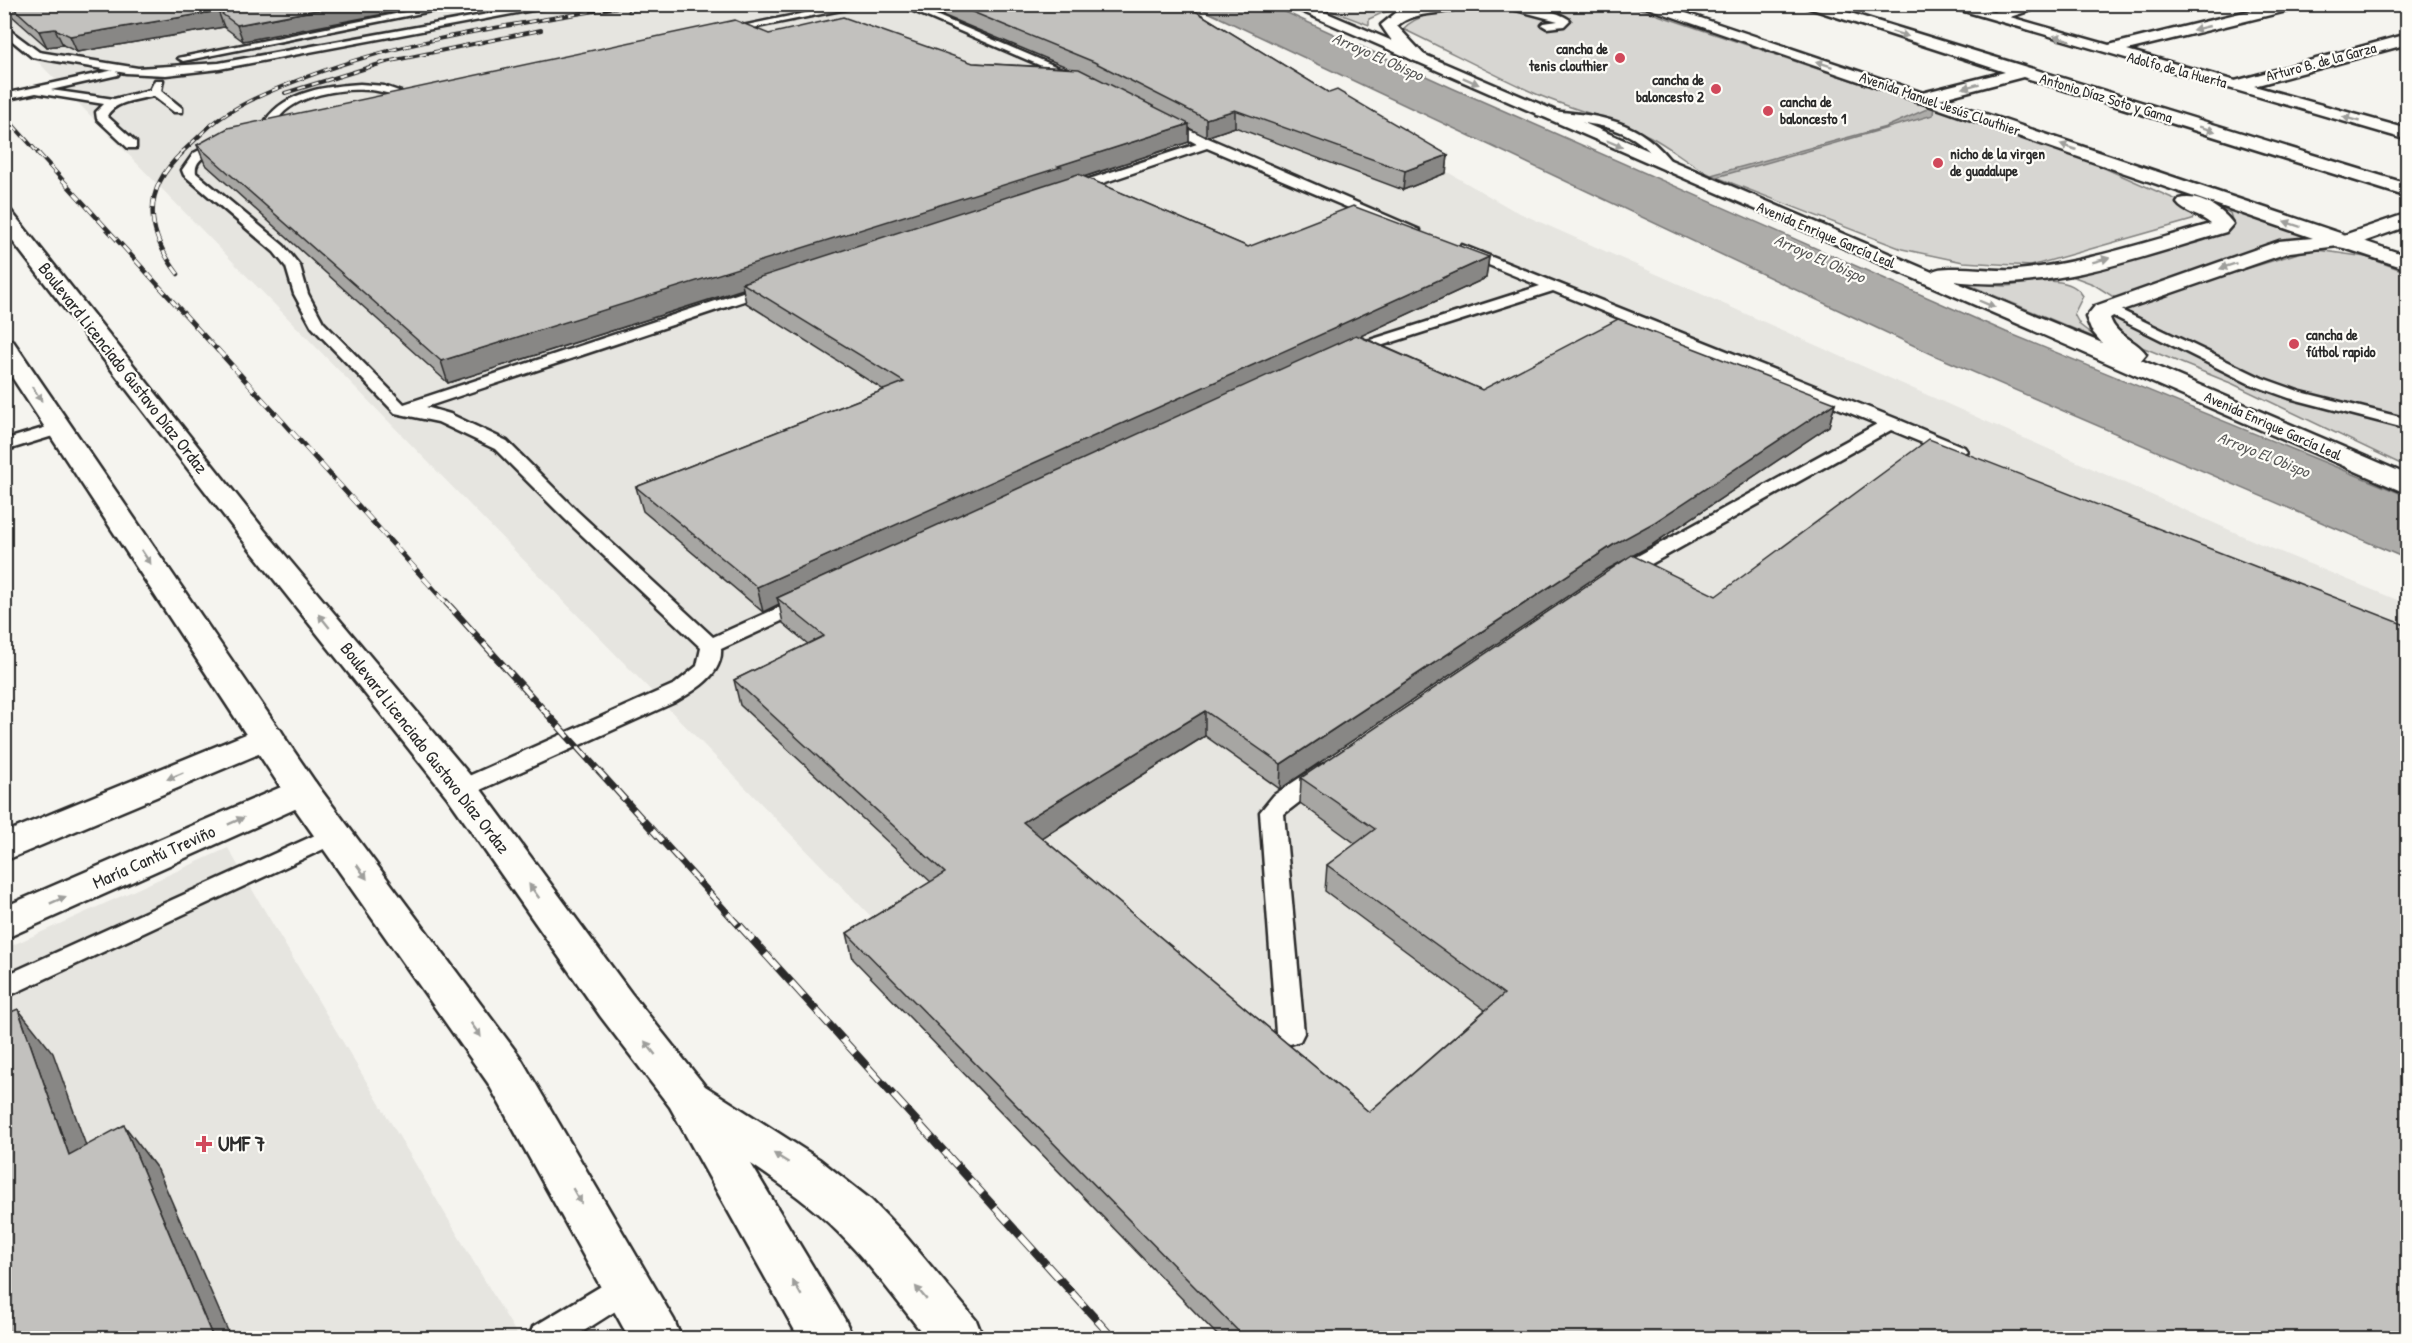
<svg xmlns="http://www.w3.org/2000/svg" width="2412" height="1343" font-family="'Patrick Hand',sans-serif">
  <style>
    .built { fill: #e6e5e0 }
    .green { fill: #d7d6d2; stroke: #81807e; stroke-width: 1.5 }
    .water { fill: #adaca9; stroke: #797877; stroke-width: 1.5 }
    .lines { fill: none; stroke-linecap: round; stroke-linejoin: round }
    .lane-casing { stroke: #2b2b2b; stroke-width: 5 }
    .street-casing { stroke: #2b2b2b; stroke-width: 5 }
    .secondary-casing { stroke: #2b2b2b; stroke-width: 5 }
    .primary-casing { stroke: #2b2b2b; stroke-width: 5 }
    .lane { fill: #fdfcf7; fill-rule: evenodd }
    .street { fill: #fdfcf7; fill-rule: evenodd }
    .secondary { fill: #fdfcf7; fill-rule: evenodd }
    .primary { fill: #fdfcf7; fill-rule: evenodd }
    .rail-far4-casing { stroke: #2b2b2b; stroke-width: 4 }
    .rail-far3-casing { stroke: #2b2b2b; stroke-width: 4.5 }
    .rail-far2-casing { stroke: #2b2b2b; stroke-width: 5 }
    .rail-far1-casing { stroke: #2b2b2b; stroke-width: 7 }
    .rail-casing { stroke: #2b2b2b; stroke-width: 8 }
    .rail-far4 { stroke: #fdfcf7; stroke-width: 2; stroke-dasharray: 7; stroke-linecap: butt }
    .rail-far3 { stroke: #fdfcf7; stroke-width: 3; stroke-dasharray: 9; stroke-linecap: butt }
    .rail-far2 { stroke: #fdfcf7; stroke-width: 4; stroke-dasharray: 11; stroke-linecap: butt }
    .rail-far1 { stroke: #fdfcf7; stroke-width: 4.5; stroke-dasharray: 14; stroke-linecap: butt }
    .rail { stroke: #fdfcf7; stroke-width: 6; stroke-dasharray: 19; stroke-linecap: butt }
    .wall { fill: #a7a6a3; stroke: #2b2b2b; stroke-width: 1.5; fill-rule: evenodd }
    .shaded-wall { fill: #888785; stroke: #2b2b2b; stroke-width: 1.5 }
    .building { fill: #c2c1be; stroke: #2b2b2b; stroke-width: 1.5 }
    .oneway { fill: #9e9e9b }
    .poi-dot { fill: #d1495b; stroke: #fdfcf7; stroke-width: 2 }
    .labels { text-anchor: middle; stroke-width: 4.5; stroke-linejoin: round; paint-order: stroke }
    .far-poi-label { font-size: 15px; font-weight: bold; fill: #2b2b2b; stroke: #fdfcf7; text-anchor: start }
    .far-street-label { font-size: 15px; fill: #2b2b2b; stroke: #fdfcf7 }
    .far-water-label { font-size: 16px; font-style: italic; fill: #585857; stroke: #fdfcf7 }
    .street-label { font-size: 18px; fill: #2b2b2b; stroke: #fdfcf7 }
    .near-poi-label { font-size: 21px; font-weight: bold; fill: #2b2b2b; stroke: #fdfcf7; text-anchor: start }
  </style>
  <rect width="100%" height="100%" fill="#f5f4ef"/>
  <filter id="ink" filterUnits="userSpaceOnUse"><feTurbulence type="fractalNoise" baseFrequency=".0167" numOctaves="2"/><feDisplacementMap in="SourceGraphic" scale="12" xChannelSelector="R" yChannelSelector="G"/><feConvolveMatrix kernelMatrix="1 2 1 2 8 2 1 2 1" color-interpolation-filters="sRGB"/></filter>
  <g filter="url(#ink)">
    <!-- built -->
    <g class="built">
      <polygon points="5,4 1150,5 1185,20 1513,210 2261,544 2407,604 2407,1338 1282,1338 5,28"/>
      <polygon points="228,848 253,891 519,1338 5,1338 4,949"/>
    </g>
    <!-- green -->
    <g class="green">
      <polygon points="1316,5 1423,5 1382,13 1369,19 1369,25"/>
      <path d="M1483 5H1628L2077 156 2179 201 2196 212 2192 220 2031 266 1963 262 1902 249 1711 175C1689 164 1671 147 1649 136 1612 118 1572 110 1534 93 1490 73 1447 50 1403 29 1421 10 1457 9 1483 5Z"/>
      <polygon points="2154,181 2325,238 2294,240 2115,298 2093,284 2069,275 2229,228 2232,220 2230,213 2214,205"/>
      <polygon points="2311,249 2366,257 2407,272 2407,467 2233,384 2127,341 2109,330 2112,316 2126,306"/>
      <path d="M1962 282C1977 284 1991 286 2006 286 2028 284 2069 272 2083 296L2074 314 2080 325 2098 339Z"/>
    </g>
    <!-- water -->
    <g class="water">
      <polygon points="1193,5 1270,5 1452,88 2006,332 2407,496 2407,559 1936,356"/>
      <polygon points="1929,104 1934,106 1933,115 1717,177 1711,175 1886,127 1927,109"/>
    </g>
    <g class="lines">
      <!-- lane casing -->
      <g class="lane-casing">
        <g id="lane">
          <polygon points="445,4 466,4 183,61 178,58"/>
          <polygon points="543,4 565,4 219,69 166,75 126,73 32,57 4,34 4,26 39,52 138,68 219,63"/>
          <polygon points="849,4 871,4 723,34 718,31"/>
          <polygon points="897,4 910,4 1083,78 1074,80"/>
          <polygon points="1384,4 1398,4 1416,13 1408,15"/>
          <path d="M1493 4C1516 4 1550 6 1570 20L1564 26 1547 28 1542 25 1544 23 1558 21Z"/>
          <path d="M114 70 119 73 118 75 51 90 114 99 150 90 155 80H163L161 91 182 108V112H174L153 96C137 100 115 101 107 116L136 142V148H128L97 119 96 112 104 104 36 93 4 100V94Z"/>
          <path d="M360 84 384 86 413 96 407 99C395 96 383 91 370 90 343 88 295 94 278 119L287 126V130H279L266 120C286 91 327 86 360 84Z"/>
          <path d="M1541 110C1597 115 1641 118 1675 167L1665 170C1629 117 1591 128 1537 115L1535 113Z"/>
          <polygon points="1164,119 1420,230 1418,233 1408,233 1207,148 1073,193 1065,193 1065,187 1197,144 1160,124 1160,120"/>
          <path d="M221 139 231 142C220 151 193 155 196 173L284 246 300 266 308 294 323 322 404 404 767 284H777L779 287 777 290 426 407 450 414 507 441 577 511 713 637 800 598H814L817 602 814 606 721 649C723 675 694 691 675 702L469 795 461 797 453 795 449 789 453 783 675 684 697 666 701 648 565 519 495 449 438 422 395 413 312 327 294 294 286 267 274 252 184 175 182 170 194 153Z"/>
          <polygon points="1462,245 1897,419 1964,447 1967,451 1958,456 1952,455 1891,430 1626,578 1612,578 1609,574 1612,570 1877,424 1553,291 1355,354 1345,354 1342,351 1345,348 1540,286 1457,252 1455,249"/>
          <polygon points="2108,304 2262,378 2301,392 2408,419 2408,429 2289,398 2250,384 2103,311 2101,308"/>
          <polygon points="60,423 66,424 68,428 66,432 4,451 4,440"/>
          <polygon points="1324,764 1332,767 1335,772 1332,777 1284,814 1304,1033 1300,1041 1290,1044 1280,1041 1276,1033 1260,812 1274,795 1316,767"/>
          <polygon points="335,826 343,828 347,834 343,840 4,998 4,976"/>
          <polygon points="628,1270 639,1274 644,1285 639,1296 573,1338 529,1338 533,1327"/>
        </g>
      </g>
      <!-- street casing -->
      <g class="street-casing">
        <g id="street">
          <path d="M1424 4H1464C1448 18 1417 8 1397 26L1426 57 1418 62C1402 58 1390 38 1381 25L1397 12Z"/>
          <polygon points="1797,4 1821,4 2408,184 2408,197 2023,77 1924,103 1918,102 1915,98 1918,94 2005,72"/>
          <polygon points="1940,4 1965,4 1993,12 2023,4 2050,4 2010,17 2109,45 2277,4 2305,4 2303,7 2127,50 2235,81 2408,34 2408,44 2254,86 2408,129 2408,140"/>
          <polygon points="2408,213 2408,226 2346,248 2338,247 2335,242 2338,237"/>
          <polygon points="268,725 280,729 285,737 280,745 4,861 4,833"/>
          <polygon points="302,778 315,782 320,791 315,800 4,939 4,907"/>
        </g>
      </g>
      <!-- secondary casing -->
      <g class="secondary-casing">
        <path id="secondary" d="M1285 4H1306L1932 272C1938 263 2001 272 2017 270 2084 263 2146 242 2211 224 2201 215 2184 213 2177 203L2180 199C2198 194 2223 209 2233 224L2226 232C2137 258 2047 293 1953 281L2102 343 2091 330 2086 317 2095 306 2279 241 2313 238 1636 4H1659L2408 256V269L2338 246 2290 252 2125 309 2110 318C2116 337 2136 339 2146 354L2141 360 2408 475V494Z"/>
      </g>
      <!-- primary casing -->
      <g class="primary-casing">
        <g id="primary">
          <path d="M4 209 11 211 265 531 474 780 631 993 705 1086 819 1159 871 1200 903 1233 976 1320 983 1338H926C898 1302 871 1265 838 1232 812 1206 782 1185 751 1164L845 1320 853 1338H799L670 1107 601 1017 448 798 245 543 4 230Z"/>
          <polygon points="4,339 13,341 315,782 520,1057 674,1320 681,1338 629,1338 488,1083 289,800 4,365"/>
        </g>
      </g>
      <!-- lane -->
      <use href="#lane" class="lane"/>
      <!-- street -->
      <use href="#street" class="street"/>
      <!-- secondary -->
      <use href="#secondary" class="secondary"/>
      <!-- primary -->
      <use href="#primary" class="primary"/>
      <!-- rail-far4 casing -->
      <g class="rail-far4-casing">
        <g id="rail-far4">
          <polyline points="629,11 655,4"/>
          <polyline points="285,93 386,62 541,30"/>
          <polyline points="4,115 39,154"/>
          <path d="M180 154C190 145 200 135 210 126 233 107 263 94 291 83 401 38 520 24 637 4"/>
        </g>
      </g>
      <!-- rail-far3 casing -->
      <g class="rail-far3-casing">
        <g id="rail-far3">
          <polyline points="38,153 218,351"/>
          <path d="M178 274C146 232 141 191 182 153"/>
        </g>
      </g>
      <!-- rail-far2 casing -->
      <g class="rail-far2-casing">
        <polyline id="rail-far2" points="217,349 447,604"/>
      </g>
      <!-- rail-far1 casing -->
      <g class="rail-far1-casing">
        <polyline id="rail-far1" points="446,602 741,928"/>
      </g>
      <!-- rail casing -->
      <g class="rail-casing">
        <polyline id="rail" points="740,926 1113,1338"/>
      </g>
      <!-- rail-far4 -->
      <use href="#rail-far4" class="rail-far4"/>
      <!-- rail-far3 -->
      <use href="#rail-far3" class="rail-far3"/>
      <!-- rail-far2 -->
      <use href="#rail-far2" class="rail-far2"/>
      <!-- rail-far1 -->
      <use href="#rail-far1" class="rail-far1"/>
      <!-- rail -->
      <use href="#rail" class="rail"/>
    </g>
    <!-- wall -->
    <g class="wall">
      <polygon points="4,4 436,4 243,41 224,27 77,52 63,45 47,47 4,9"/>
      <path d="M934 4H1184L1329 93 1448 155 1446 173 1403 190 1235 127 1206 137 1189 128V142L1084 177 1248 247 1489 257 1486 278 1360 336 1482 390 1835 403 1829 426 1650 546 1633 555 2408 1338H1220L853 959 847 933 931 882 740 705 734 680 808 644 783 623 779 604 763 612 643 511 636 487 884 390 746 303 743 289 448 383 205 164 197 145 769 34 973 63 1069 68 935 12ZM1628 558 1301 778 1300 803 1356 844 1327 865 1325 891 1485 1010 1369 1112 1042 838 1205 736 1280 789 1608 569Z"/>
    </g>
    <!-- shaded-wall -->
    <g class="shaded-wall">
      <polygon points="349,4 436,4 243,41 237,25"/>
      <polygon points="218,11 224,27 77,52 70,36"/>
      <polygon points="55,29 63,45 47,47 39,31"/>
      <polygon points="1235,110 1235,127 1206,137 1206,119"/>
      <polygon points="1189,124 1189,142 1062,184 742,283 743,289 448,383 441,361"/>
      <polygon points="1448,155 1446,173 1403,190 1405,171"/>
      <polygon points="1489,257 1486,278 1339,346 777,598 779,604 763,612 757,587"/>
      <polygon points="1835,403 1829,426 1650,546 1608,569 1280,789 1281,764 1613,545"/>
      <polygon points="1205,711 1205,736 1025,848 1023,822"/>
      <polygon points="18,1009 53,1053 105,1199 69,1155"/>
      <polygon points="124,1125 158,1170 231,1338 213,1338"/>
    </g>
    <!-- building -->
    <g class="building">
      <polygon points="9,4 349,4 237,25 218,11 70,36 55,29 39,31"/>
      <polygon points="953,4 1184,4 1329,93 1337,90 1448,155 1405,171 1235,110 1206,119 1094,62"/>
      <polygon points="843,17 973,63 1079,69 1189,124 1058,166 1061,167 441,361 197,145 228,128 735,20 769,34"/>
      <polygon points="1078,174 1248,247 1353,206 1489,257 1338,326 1340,326 757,587 636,487 904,382 742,283"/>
      <polygon points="1618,319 1835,403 1655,522 1613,545 1281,764 1205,711 1023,822 1369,1112 1504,994 1327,865 1375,829 1301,778 1632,555 1716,596 1929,439 2408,626 2408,1338 1245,1338 847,933 945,873 734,680 824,636 777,598 1356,335 1482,390"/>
      <polygon points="18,1009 69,1155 124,1125 213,1338 4,1338 4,1015"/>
    </g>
    <!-- one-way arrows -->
    <defs><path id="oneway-solid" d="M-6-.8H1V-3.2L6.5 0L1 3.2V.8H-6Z" transform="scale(1.5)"/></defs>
    <g class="oneway">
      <use href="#oneway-solid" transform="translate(2201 28) rotate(167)"/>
      <use href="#oneway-solid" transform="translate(1900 34) rotate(17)"/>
      <use href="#oneway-solid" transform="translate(2062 38) rotate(-164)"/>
      <use href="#oneway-solid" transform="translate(1824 64) rotate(-162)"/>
      <use href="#oneway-solid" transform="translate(1471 81) rotate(24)"/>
      <use href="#oneway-solid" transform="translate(1971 86) rotate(165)"/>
      <use href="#oneway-solid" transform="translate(2351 119) rotate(-164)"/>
      <use href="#oneway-solid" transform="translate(2207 129) rotate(17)"/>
      <use href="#oneway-solid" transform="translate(1615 144) rotate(23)"/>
      <use href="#oneway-solid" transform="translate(2068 147) rotate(-161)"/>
      <use href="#oneway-solid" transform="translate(2292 224) rotate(-161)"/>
      <use href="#oneway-solid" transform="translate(2101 260) rotate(-15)"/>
      <use href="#oneway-solid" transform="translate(2228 266) rotate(161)"/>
      <use href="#oneway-solid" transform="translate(1987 304) rotate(23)"/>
      <use href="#oneway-solid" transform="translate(37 394) rotate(56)"/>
      <use href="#oneway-solid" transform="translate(146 557) rotate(56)"/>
      <use href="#oneway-solid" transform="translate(324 621) rotate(-129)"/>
      <use href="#oneway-solid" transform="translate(175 776) rotate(157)"/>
      <use href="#oneway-solid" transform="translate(236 821) rotate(-24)"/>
      <use href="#oneway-solid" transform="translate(362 872) rotate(54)"/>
      <use href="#oneway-solid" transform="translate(534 891) rotate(-126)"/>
      <use href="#oneway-solid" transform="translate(58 900) rotate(-24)"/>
      <use href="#oneway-solid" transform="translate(476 1030) rotate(54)"/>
      <use href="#oneway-solid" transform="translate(650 1048) rotate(-128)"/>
      <use href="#oneway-solid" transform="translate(781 1158) rotate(-148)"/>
      <use href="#oneway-solid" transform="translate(577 1196) rotate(60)"/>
      <use href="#oneway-solid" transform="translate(797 1288) rotate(-120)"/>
      <use href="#oneway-solid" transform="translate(921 1293) rotate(-130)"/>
    </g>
  </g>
  <!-- markers -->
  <g class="poi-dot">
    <circle cx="1620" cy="58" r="6"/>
    <circle cx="1716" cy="89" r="6"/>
    <circle cx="1768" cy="111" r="6"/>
    <circle cx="1938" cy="163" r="6"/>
    <circle cx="2294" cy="344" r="6"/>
    <path d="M201 1135h6v6h6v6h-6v6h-6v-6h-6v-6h6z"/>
  </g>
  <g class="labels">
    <!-- far-poi labels -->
    <g class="far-poi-label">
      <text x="1608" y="54" text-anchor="end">cancha de<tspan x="1608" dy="17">tenis clouthier</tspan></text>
      <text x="1704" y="85" text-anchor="end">cancha de<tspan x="1704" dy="17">baloncesto 2</tspan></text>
      <text x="1780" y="107">cancha de<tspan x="1780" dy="17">baloncesto 1</tspan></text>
      <text x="1950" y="159">nicho de la virgen<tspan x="1950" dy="17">de guadalupe</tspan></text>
      <text x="2306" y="340">cancha de<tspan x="2306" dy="17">fútbol rapido</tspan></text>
    </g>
    <!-- far-street labels -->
    <g class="far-street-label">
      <text transform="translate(2321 62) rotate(-15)" y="5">Arturo B. de la Garza</text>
      <text transform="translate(2177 70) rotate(15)" y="5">Adolfo de la Huerta</text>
      <text transform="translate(2106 98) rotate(17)" y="5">Antonio Díaz Soto y Gama</text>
      <text transform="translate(1940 104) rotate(19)" y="5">Avenida Manuel Jesús Clouthier</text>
      <text transform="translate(1826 235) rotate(23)" y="5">Avenida Enrique García Leal</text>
      <text transform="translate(2273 426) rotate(24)" y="5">Avenida Enrique García Leal</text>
    </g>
    <!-- far-water labels -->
    <g class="far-water-label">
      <text transform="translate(1378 56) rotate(24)" y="6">Arroyo El Obispo</text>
      <text transform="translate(1820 258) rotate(24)" y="6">Arroyo El Obispo</text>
      <text transform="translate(2264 454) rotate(22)" y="6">Arroyo El Obispo</text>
    </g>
    <!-- street labels -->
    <g class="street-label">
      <text transform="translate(123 368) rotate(52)" y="6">Boulevard Licenciado Gustavo Díaz Ordaz</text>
      <text transform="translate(425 748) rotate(52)" y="6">Boulevard Licenciado Gustavo Díaz Ordaz</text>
      <text transform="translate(154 857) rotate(-24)" y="6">María Cantú Treviño</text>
    </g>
    <!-- near-poi labels -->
    <g class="near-poi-label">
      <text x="218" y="1151">UMF 7</text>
    </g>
  </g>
  <!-- margin -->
  <rect width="2412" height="1343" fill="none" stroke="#fdfcf7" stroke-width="24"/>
  <rect x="12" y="12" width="2388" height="1319" fill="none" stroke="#2b2b2b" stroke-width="2" filter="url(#ink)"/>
</svg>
